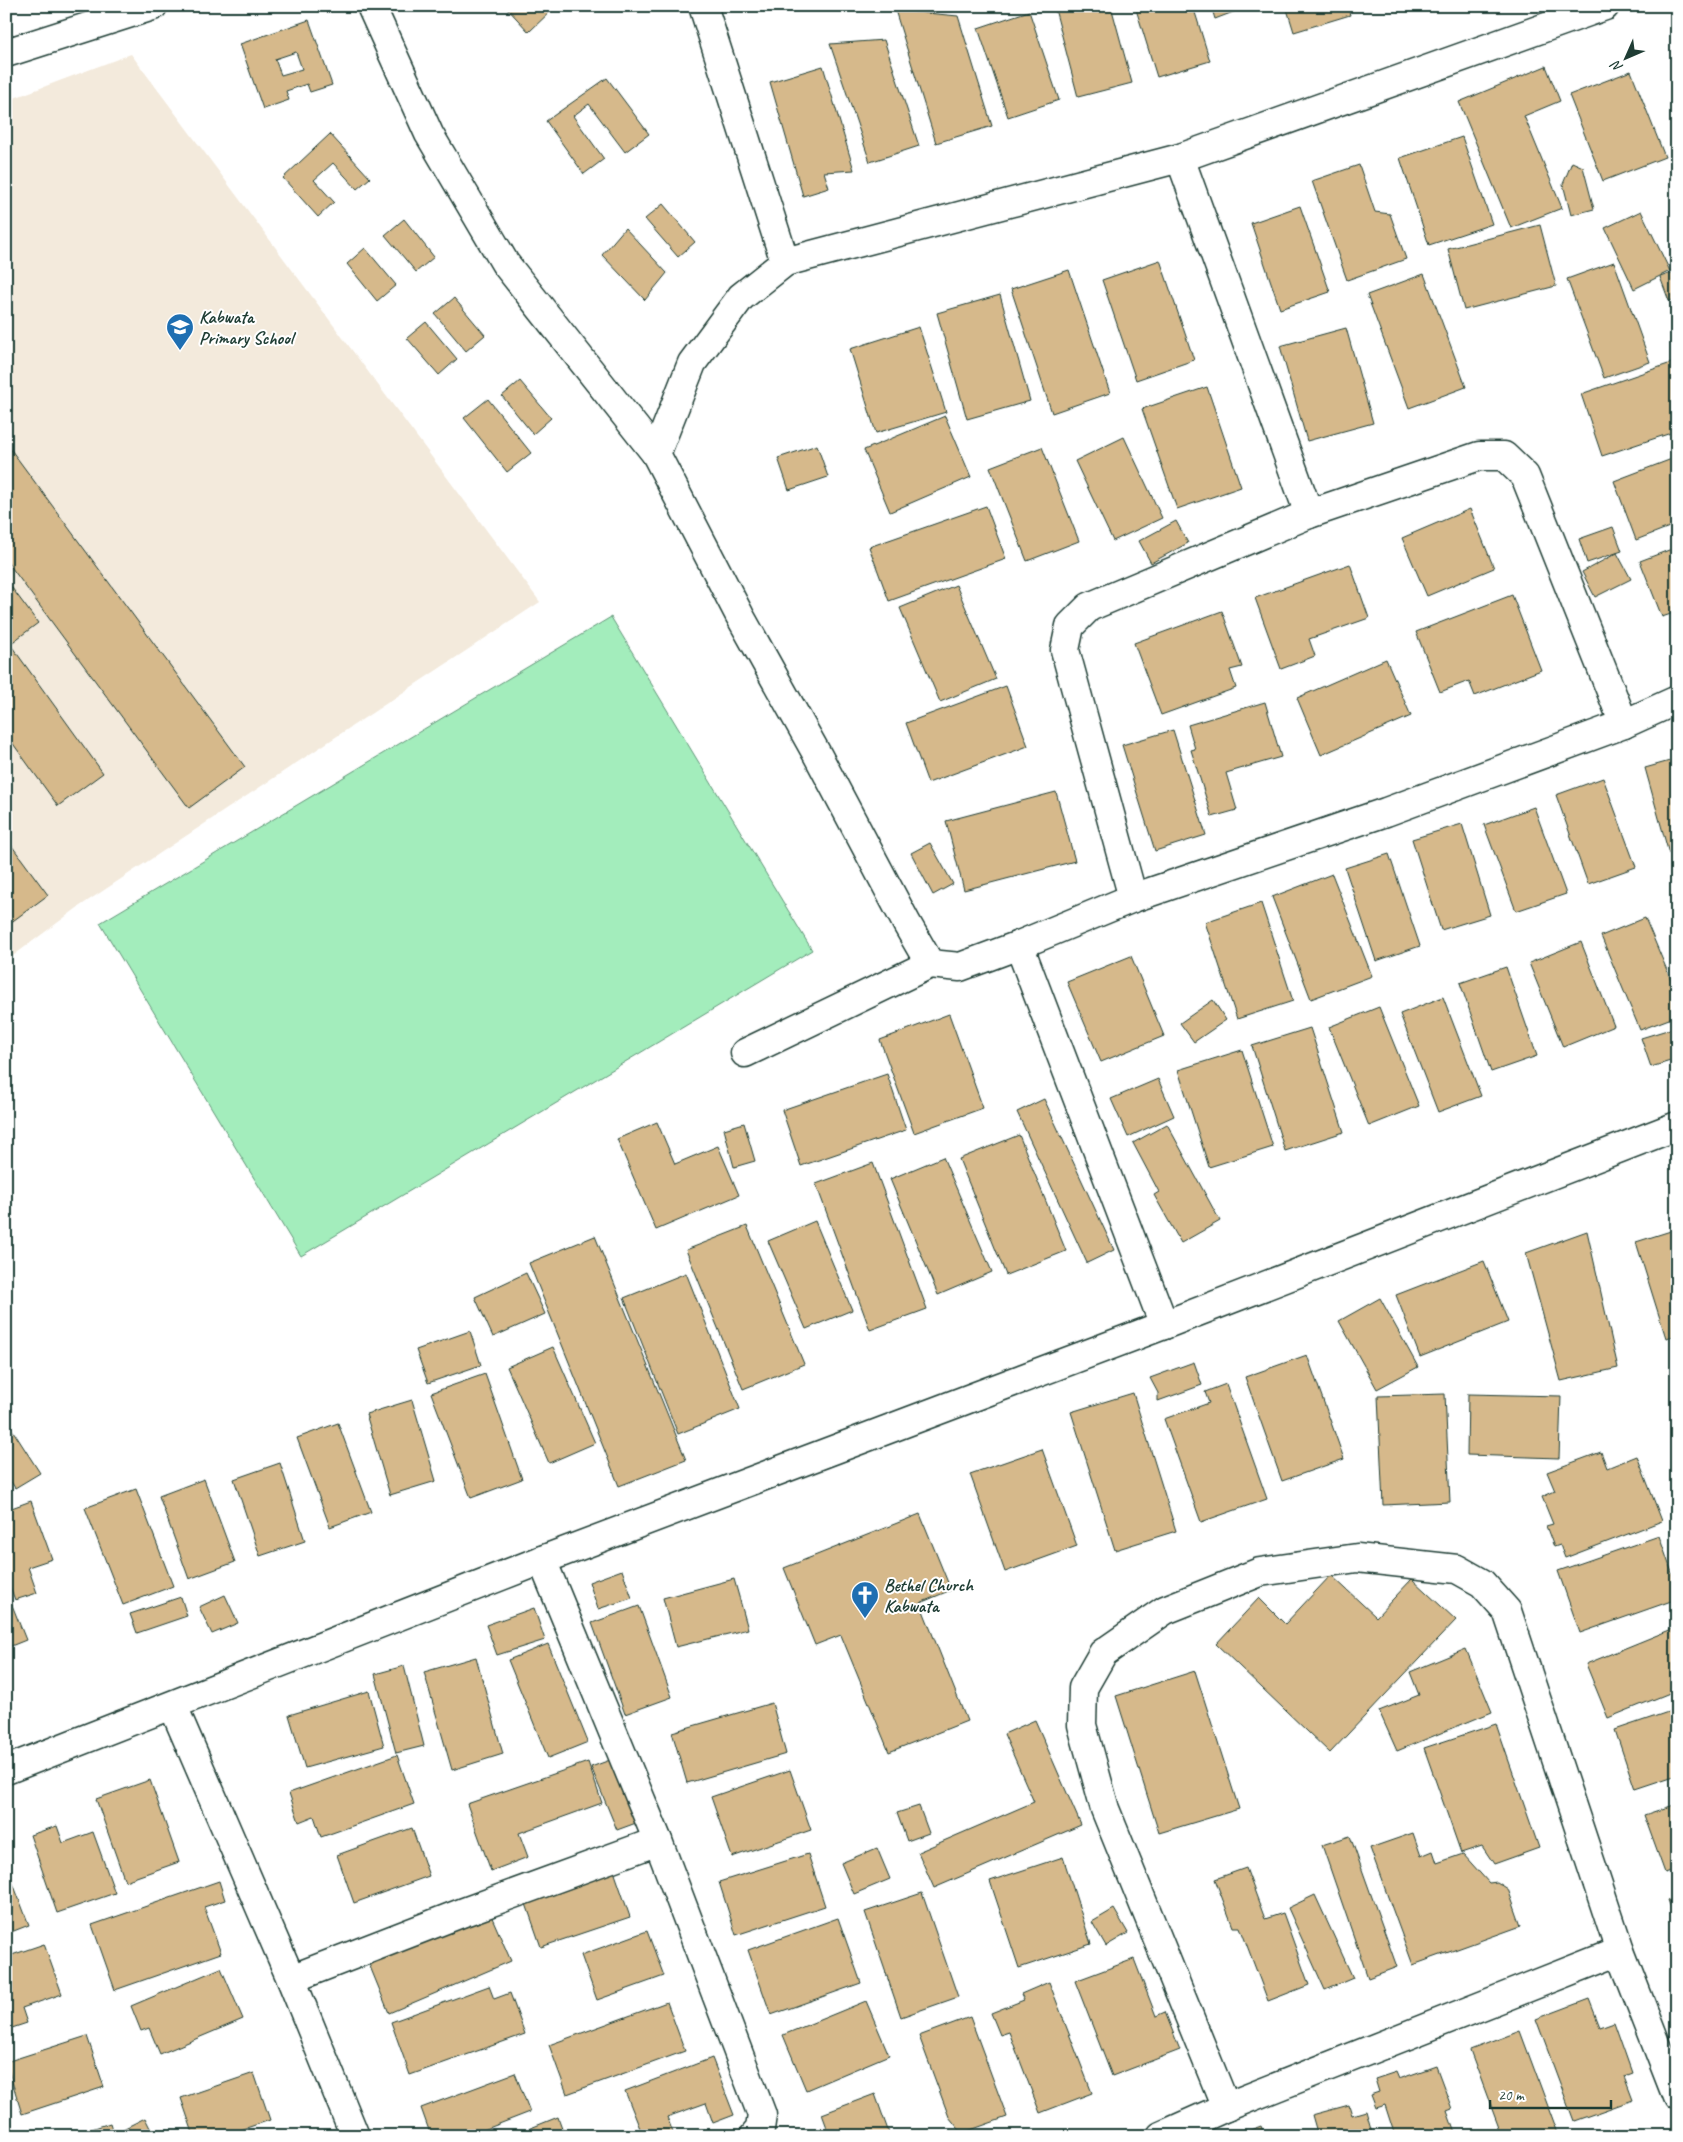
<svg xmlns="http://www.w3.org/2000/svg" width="1683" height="2142" font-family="Caveat,sans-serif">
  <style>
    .built { fill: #f3eadc }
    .green { fill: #a3edbc; stroke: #619578 }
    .building { fill: #d6b98b; stroke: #1f3d34; fill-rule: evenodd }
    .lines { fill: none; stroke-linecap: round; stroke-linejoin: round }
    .minor-casing { stroke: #1f3d34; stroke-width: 31 }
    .minor { stroke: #fff; stroke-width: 28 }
    .labels { text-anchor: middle; stroke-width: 4; stroke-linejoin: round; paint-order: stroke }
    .poi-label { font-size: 18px; font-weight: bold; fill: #1f3d34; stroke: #fff; text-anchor: start }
  </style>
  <rect width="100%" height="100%" fill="#fff"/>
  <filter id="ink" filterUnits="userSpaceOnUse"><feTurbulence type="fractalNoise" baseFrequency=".02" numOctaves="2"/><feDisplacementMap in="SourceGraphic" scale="10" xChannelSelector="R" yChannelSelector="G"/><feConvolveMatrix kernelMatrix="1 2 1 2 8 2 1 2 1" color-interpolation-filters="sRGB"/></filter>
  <g filter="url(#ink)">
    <!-- built -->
    <polygon class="built" points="131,54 540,602 80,906 6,961 6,101"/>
    <!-- green -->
    <polygon class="green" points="611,617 812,950 301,1256 100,923"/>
    <!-- building -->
    <g class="building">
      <polygon points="505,6 552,6 554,8 529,32"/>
      <polygon points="1067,6 1111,6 1132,83 1078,97 1055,9"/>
      <polygon points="1135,6 1193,6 1210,61 1157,77"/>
      <polygon points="1211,6 1249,6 1215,19"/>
      <polygon points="1286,6 1347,6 1350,15 1294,32"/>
      <polygon points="895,10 958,16 992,126 936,143"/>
      <polygon points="1029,11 1059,100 1008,117 978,28"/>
      <path d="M309 20 332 85 310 92 307 84 286 91 289 100 263 109 240 44ZM296 52 302 69 281 75 275 59Z"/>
      <polygon points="884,40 919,146 870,162 830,44"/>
      <polygon points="823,66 854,170 824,172 829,188 803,196 770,82"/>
      <polygon points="1546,66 1560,101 1524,116 1562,208 1511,228 1459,102"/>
      <polygon points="1631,71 1665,157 1603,181 1569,95"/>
      <polygon points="607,78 649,134 625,152 589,104 573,116 604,159 584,174 546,121"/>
      <polygon points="330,134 370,178 357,189 333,163 314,180 334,202 318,217 283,178"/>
      <polygon points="1462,137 1492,224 1429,245 1400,158"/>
      <polygon points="1572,162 1583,167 1594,209 1571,215 1563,184"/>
      <polygon points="1359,165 1375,212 1390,214 1406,259 1347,280 1312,181"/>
      <polygon points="663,204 695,242 678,257 645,219"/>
      <polygon points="1300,206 1330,292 1280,309 1251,223"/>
      <polygon points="1641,211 1670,271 1634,289 1605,228"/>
      <polygon points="404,219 434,257 416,272 385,235"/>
      <polygon points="1540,225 1556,286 1464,310 1448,249"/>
      <polygon points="625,228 667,273 645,300 602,255"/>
      <polygon points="365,248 396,285 377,301 347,264"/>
      <polygon points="1160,260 1194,360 1136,380 1102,280"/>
      <polygon points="1614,262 1650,362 1604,378 1567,279"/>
      <polygon points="1069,270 1110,393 1052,413 1011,289"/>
      <polygon points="1677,271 1677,299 1669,301 1660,277"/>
      <polygon points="1424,274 1466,387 1409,408 1367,295"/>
      <polygon points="1000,295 1030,401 967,419 937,313"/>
      <polygon points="454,298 485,335 466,351 435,314"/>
      <polygon points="426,322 457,359 439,375 407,338"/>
      <polygon points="919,327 946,412 876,433 850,349"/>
      <polygon points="1346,328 1373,423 1307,441 1280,346"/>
      <polygon points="1677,361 1677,431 1602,456 1581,394"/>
      <polygon points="520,381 551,418 533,434 502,396"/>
      <polygon points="1207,387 1241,487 1177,509 1142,409"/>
      <polygon points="488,399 531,453 507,472 464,418"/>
      <polygon points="945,416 971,477 890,512 864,450"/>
      <polygon points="1124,437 1162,518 1113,541 1075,461"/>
      <polygon points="6,443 245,767 189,808 6,560"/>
      <polygon points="817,445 828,477 789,490 778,458"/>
      <polygon points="1042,447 1079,541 1027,561 990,467"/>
      <polygon points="1677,457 1677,524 1636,540 1614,481"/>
      <polygon points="986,506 1006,559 889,601 869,547"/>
      <polygon points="1470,509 1494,568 1427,596 1402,538"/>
      <polygon points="1176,521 1188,543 1151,563 1139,541"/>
      <polygon points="1613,527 1622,551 1587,563 1579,539"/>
      <polygon points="1677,547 1677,612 1662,617 1640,561"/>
      <polygon points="1617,553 1631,579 1595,597 1582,572"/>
      <polygon points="1350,564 1369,618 1309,639 1315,656 1281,669 1255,598"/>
      <polygon points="6,580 38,623 10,644 103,773 58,806 6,734"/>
      <polygon points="956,585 996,679 940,702 900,608"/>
      <polygon points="1512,595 1541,670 1475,696 1469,681 1440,692 1416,632"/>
      <polygon points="1222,611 1242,667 1230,670 1236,688 1161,715 1134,643"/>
      <polygon points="1386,659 1411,716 1321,755 1297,698"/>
      <polygon points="1006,686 1028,746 928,783 906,723"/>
      <polygon points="1265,702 1281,757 1226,773 1237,810 1212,817 1191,750 1195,749 1188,725"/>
      <polygon points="1173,730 1206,835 1155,851 1122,745"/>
      <polygon points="1677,759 1677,852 1669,854 1645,768"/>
      <polygon points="1603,778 1636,867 1588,884 1556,795"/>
      <polygon points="1056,792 1075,861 964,890 946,821"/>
      <polygon points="1534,807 1566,894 1516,911 1484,825"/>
      <polygon points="1462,824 1490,915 1441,930 1412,839"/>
      <polygon points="6,838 48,895 6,926"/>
      <polygon points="930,843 953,884 933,895 911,853"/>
      <polygon points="1389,854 1420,946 1376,961 1345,868"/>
      <polygon points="1332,874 1372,976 1311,999 1272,897"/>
      <polygon points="1261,903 1293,1001 1237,1019 1205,922"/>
      <polygon points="1645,918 1677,994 1677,1016 1640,1030 1601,936"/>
      <polygon points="1581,942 1614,1026 1563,1047 1529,963"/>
      <polygon points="1131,956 1164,1036 1101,1062 1067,982"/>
      <polygon points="1506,967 1537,1056 1491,1072 1460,983"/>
      <polygon points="1443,997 1481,1096 1438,1112 1400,1014"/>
      <polygon points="1213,1000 1226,1020 1194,1042 1180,1023"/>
      <polygon points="1379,1007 1419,1106 1369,1126 1329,1027"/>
      <polygon points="949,1014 983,1108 914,1133 880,1040"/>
      <polygon points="1677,1027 1677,1059 1651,1067 1641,1038"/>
      <polygon points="1310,1028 1344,1132 1285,1151 1252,1046"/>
      <polygon points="1242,1050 1273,1147 1209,1167 1178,1070"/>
      <polygon points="887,1074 906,1130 801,1166 782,1110"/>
      <polygon points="1158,1079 1174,1116 1128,1137 1111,1099"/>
      <polygon points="1044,1099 1114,1250 1087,1263 1017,1112"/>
      <polygon points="657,1122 675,1164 718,1146 739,1195 656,1230 617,1139"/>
      <polygon points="744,1123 755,1161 734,1167 724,1129"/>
      <polygon points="1167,1124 1220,1221 1181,1243 1154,1195 1159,1192 1133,1143"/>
      <polygon points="1019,1135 1066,1251 1006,1275 959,1159"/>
      <polygon points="943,1157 992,1272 938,1295 890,1179"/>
      <polygon points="873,1163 927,1309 870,1330 816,1184"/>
      <polygon points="815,1221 852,1310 806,1329 768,1241"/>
      <polygon points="747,1226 804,1364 743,1389 686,1250"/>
      <polygon points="1677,1229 1677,1335 1666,1338 1636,1242"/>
      <polygon points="1587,1231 1618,1368 1561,1381 1526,1253"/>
      <polygon points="595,1236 686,1460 619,1486 529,1263"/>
      <polygon points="1484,1261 1508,1322 1420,1357 1396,1295"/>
      <polygon points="526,1273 545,1314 493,1337 475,1297"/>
      <polygon points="686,1273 740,1409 678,1434 624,1298"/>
      <polygon points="1380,1298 1418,1367 1377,1389 1339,1321"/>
      <polygon points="470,1331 481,1365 428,1383 416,1350"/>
      <polygon points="553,1347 595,1443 549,1463 507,1367"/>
      <polygon points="1307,1355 1344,1459 1282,1481 1245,1377"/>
      <polygon points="1194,1362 1202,1385 1158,1401 1158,1393 1150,1378"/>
      <polygon points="485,1374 522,1479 471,1498 431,1393"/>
      <polygon points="1226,1384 1267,1499 1201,1522 1164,1419 1209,1403 1205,1392"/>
      <polygon points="1133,1393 1176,1531 1115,1550 1071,1412"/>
      <polygon points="1445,1394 1450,1502 1383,1505 1378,1396"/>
      <polygon points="1468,1394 1561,1396 1559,1458 1467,1455"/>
      <polygon points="412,1400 436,1481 390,1495 366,1414"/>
      <polygon points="6,1420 40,1473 15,1488 6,1474"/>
      <polygon points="338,1423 371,1512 330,1527 297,1438"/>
      <polygon points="1042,1449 1077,1546 1005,1572 970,1474"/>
      <polygon points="1601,1452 1607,1468 1637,1456 1662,1521 1565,1558 1560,1545 1554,1547 1546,1526 1553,1524 1542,1497 1555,1491 1547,1472"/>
      <polygon points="280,1463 305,1541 260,1556 234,1479"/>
      <polygon points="204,1479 235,1562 189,1579 159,1496"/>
      <polygon points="136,1489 173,1586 123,1605 85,1508"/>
      <polygon points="31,1501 52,1559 28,1567 37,1593 15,1600 6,1576 6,1510"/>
      <polygon points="920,1514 951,1590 920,1603 967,1721 889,1752 841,1635 815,1645 784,1568"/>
      <polygon points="1659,1536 1677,1587 1677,1599 1580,1633 1558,1571"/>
      <polygon points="622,1570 632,1598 598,1609 589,1582"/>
      <polygon points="1331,1575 1376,1617 1412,1579 1456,1620 1330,1753 1216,1644 1259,1598 1285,1624"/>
      <polygon points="734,1579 748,1629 676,1647 663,1598"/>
      <polygon points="6,1590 26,1640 6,1648"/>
      <polygon points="225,1595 238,1623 212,1634 199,1607"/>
      <polygon points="181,1597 187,1616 137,1633 130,1614"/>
      <polygon points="639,1606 672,1697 625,1714 592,1623"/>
      <polygon points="534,1608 545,1640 497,1655 486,1625"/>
      <polygon points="1677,1627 1677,1690 1608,1718 1586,1664"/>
      <polygon points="548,1644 588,1742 548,1758 508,1660"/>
      <polygon points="1466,1649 1492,1712 1397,1751 1379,1711 1419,1695 1410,1672"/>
      <polygon points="476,1657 503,1754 452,1770 424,1672"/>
      <polygon points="404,1666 424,1746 396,1753 375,1674"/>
      <polygon points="1195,1671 1239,1809 1159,1833 1116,1696"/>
      <polygon points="369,1691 384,1746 305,1768 289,1715"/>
      <polygon points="772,1703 786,1754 687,1783 672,1732"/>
      <polygon points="1677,1709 1677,1775 1635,1789 1615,1730"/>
      <polygon points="1035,1720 1081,1825 934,1888 918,1852 1034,1802 1004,1734"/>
      <polygon points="1496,1724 1539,1848 1494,1864 1482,1846 1461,1853 1424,1748"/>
      <polygon points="397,1755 414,1804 321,1837 314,1816 299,1822 289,1793"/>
      <polygon points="610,1760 636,1823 617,1830 591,1767"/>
      <polygon points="588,1762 602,1803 519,1833 528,1857 491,1871 467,1804"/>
      <polygon points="790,1770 811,1830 732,1857 711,1797"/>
      <polygon points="150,1780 179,1862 125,1881 96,1799"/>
      <polygon points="1677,1804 1677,1869 1665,1873 1644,1815"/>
      <polygon points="919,1806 929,1833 907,1841 897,1813"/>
      <polygon points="57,1826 63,1843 93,1832 115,1893 57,1913 30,1835"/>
      <polygon points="412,1828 429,1876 354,1903 337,1855"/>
      <polygon points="1413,1833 1421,1856 1433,1851 1437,1863 1463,1854 1489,1883 1497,1882 1508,1889 1521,1926 1413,1965 1370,1848"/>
      <polygon points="1350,1836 1397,1967 1368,1978 1322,1845"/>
      <polygon points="877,1848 890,1879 854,1894 841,1863"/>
      <polygon points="808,1854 825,1906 736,1935 719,1882"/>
      <polygon points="1063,1857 1091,1944 1019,1968 990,1881"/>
      <polygon points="6,1865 29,1925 6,1934"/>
      <polygon points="613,1868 630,1917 541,1947 524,1898"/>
      <polygon points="1246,1868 1265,1919 1283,1913 1309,1985 1268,2001 1240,1927 1233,1927 1215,1879"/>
      <polygon points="219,1881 225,1900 204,1907 221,1953 115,1990 92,1925"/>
      <polygon points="922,1893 958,1997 901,2017 865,1912"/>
      <polygon points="1315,1895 1353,1978 1325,1990 1288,1908"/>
      <polygon points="1677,1897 1677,1923 1668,1900"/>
      <polygon points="1114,1909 1128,1933 1106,1946 1092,1922"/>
      <polygon points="490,1913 511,1961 389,2013 369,1964"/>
      <polygon points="838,1918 861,1983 771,2015 748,1950"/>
      <polygon points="647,1931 664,1976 597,2000 581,1955"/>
      <polygon points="44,1944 62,1994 22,2008 27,2023 6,2030 6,1957"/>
      <polygon points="1134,1959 1156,2016 1165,2012 1180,2050 1112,2076 1075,1981"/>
      <polygon points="221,1968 243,2019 160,2054 149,2028 141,2031 131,2006"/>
      <polygon points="1049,1982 1092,2093 1040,2113 1009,2032 1000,2035 991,2013 1024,2000 1021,1994"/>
      <polygon points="489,1986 494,1999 510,1993 525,2034 410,2075 391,2022"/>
      <polygon points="1589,1999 1600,2027 1614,2022 1632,2073 1624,2076 1633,2100 1574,2121 1536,2019"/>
      <polygon points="866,2001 889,2055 806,2090 783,2035"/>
      <polygon points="667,2002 685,2051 567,2094 549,2045"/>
      <polygon points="970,2017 1007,2117 962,2133 949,2117 919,2036"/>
      <polygon points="1520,2031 1559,2136 1502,2136 1470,2050"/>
      <polygon points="87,2036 104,2087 22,2114 6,2062"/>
      <polygon points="712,2058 734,2115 713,2123 706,2103 667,2117 674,2135 643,2136 625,2091"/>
      <polygon points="1436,2066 1452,2109 1447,2111 1456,2136 1395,2136 1385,2105 1375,2108 1370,2095 1379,2092 1375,2079 1396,2072 1399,2079"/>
      <polygon points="254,2073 270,2120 223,2136 194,2136 181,2098"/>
      <polygon points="515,2073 530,2112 468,2136 431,2136 421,2108"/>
      <polygon points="875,2094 890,2136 830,2136 822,2114"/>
      <polygon points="1349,2105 1352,2115 1366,2111 1373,2136 1318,2136 1312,2115"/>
      <polygon points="558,2117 565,2136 511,2136"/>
      <polygon points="145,2118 154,2136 127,2136 123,2129"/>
      <polygon points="110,2123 114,2136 70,2136"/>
      <polygon points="1261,2126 1265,2136 1234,2136"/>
    </g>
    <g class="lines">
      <!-- minor casing -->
      <g class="minor-casing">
        <g id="minor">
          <polyline points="371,6 429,134 505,263 656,454"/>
          <polyline points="703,6 785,262"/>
          <polyline points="1605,6 1180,158 785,262 741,297 692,363 656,454 740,616 818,756 907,924 930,964 960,967 1019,945 1133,898 1386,812 1624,724 1677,700"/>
          <polyline points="6,53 153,6"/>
          <polyline points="1180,158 1309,514"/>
          <polyline points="1133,898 1065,650 1070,626 1089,607 1309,514 1479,456 1504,456 1525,476 1624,724"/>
          <polyline points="1019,945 1164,1325"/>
          <polyline points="745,1053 930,964"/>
          <polyline points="542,1560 658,1841 762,2115 760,2129 754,2136"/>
          <polyline points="173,1706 291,1979 355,2136"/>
          <polyline points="6,1770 542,1560 1164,1325 1677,1126"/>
          <polyline points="291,1979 464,1912 658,1841"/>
          <polyline points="1226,2107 1105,1809 1082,1725 1083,1688 1103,1653 1165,1610 1260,1572 1357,1558 1457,1569 1482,1583 1507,1611 1620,1951 1677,2097"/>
          <polyline points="1161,2136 1226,2107 1620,1951"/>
        </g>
      </g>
      <!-- minor -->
      <use href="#minor" class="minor"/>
    </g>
  </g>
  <!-- icons -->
  <defs>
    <g id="school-pin" transform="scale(1.4375)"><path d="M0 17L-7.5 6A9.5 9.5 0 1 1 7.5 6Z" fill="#1f6fb2" stroke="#fff"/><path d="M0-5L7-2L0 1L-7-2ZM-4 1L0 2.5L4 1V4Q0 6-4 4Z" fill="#fff"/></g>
    <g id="church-pin" transform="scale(1.4375)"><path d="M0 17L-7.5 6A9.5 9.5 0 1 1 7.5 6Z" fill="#1f6fb2" stroke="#fff"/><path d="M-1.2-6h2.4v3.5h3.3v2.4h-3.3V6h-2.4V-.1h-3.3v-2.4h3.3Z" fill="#fff"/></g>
  </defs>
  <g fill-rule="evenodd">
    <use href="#school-pin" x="180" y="327"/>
    <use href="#church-pin" x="865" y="1595"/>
  </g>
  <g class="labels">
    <!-- poi labels -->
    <g class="poi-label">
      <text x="199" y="323">Kabwata<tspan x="199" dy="21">Primary School</tspan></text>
      <text x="884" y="1591">Bethel Church<tspan x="884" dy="21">Kabwata</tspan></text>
    </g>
  </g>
  <!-- margin -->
  <rect width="1683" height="2142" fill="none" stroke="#fff" stroke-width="25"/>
  <rect x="12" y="12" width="1658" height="2117" fill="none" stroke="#1f3d34" stroke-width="2" filter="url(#ink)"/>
  <!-- north arrow -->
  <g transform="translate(1626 58) rotate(225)" stroke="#ffffff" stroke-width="4" paint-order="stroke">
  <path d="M0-4L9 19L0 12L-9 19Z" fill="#1f3d34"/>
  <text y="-8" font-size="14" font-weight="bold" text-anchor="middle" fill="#1f3d34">N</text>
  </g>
  <!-- scale -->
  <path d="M1490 2100v8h121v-8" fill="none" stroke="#1f3d34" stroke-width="2.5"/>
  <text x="1498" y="2100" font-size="15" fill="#1f3d34" stroke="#ffffff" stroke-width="4" paint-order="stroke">20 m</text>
</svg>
